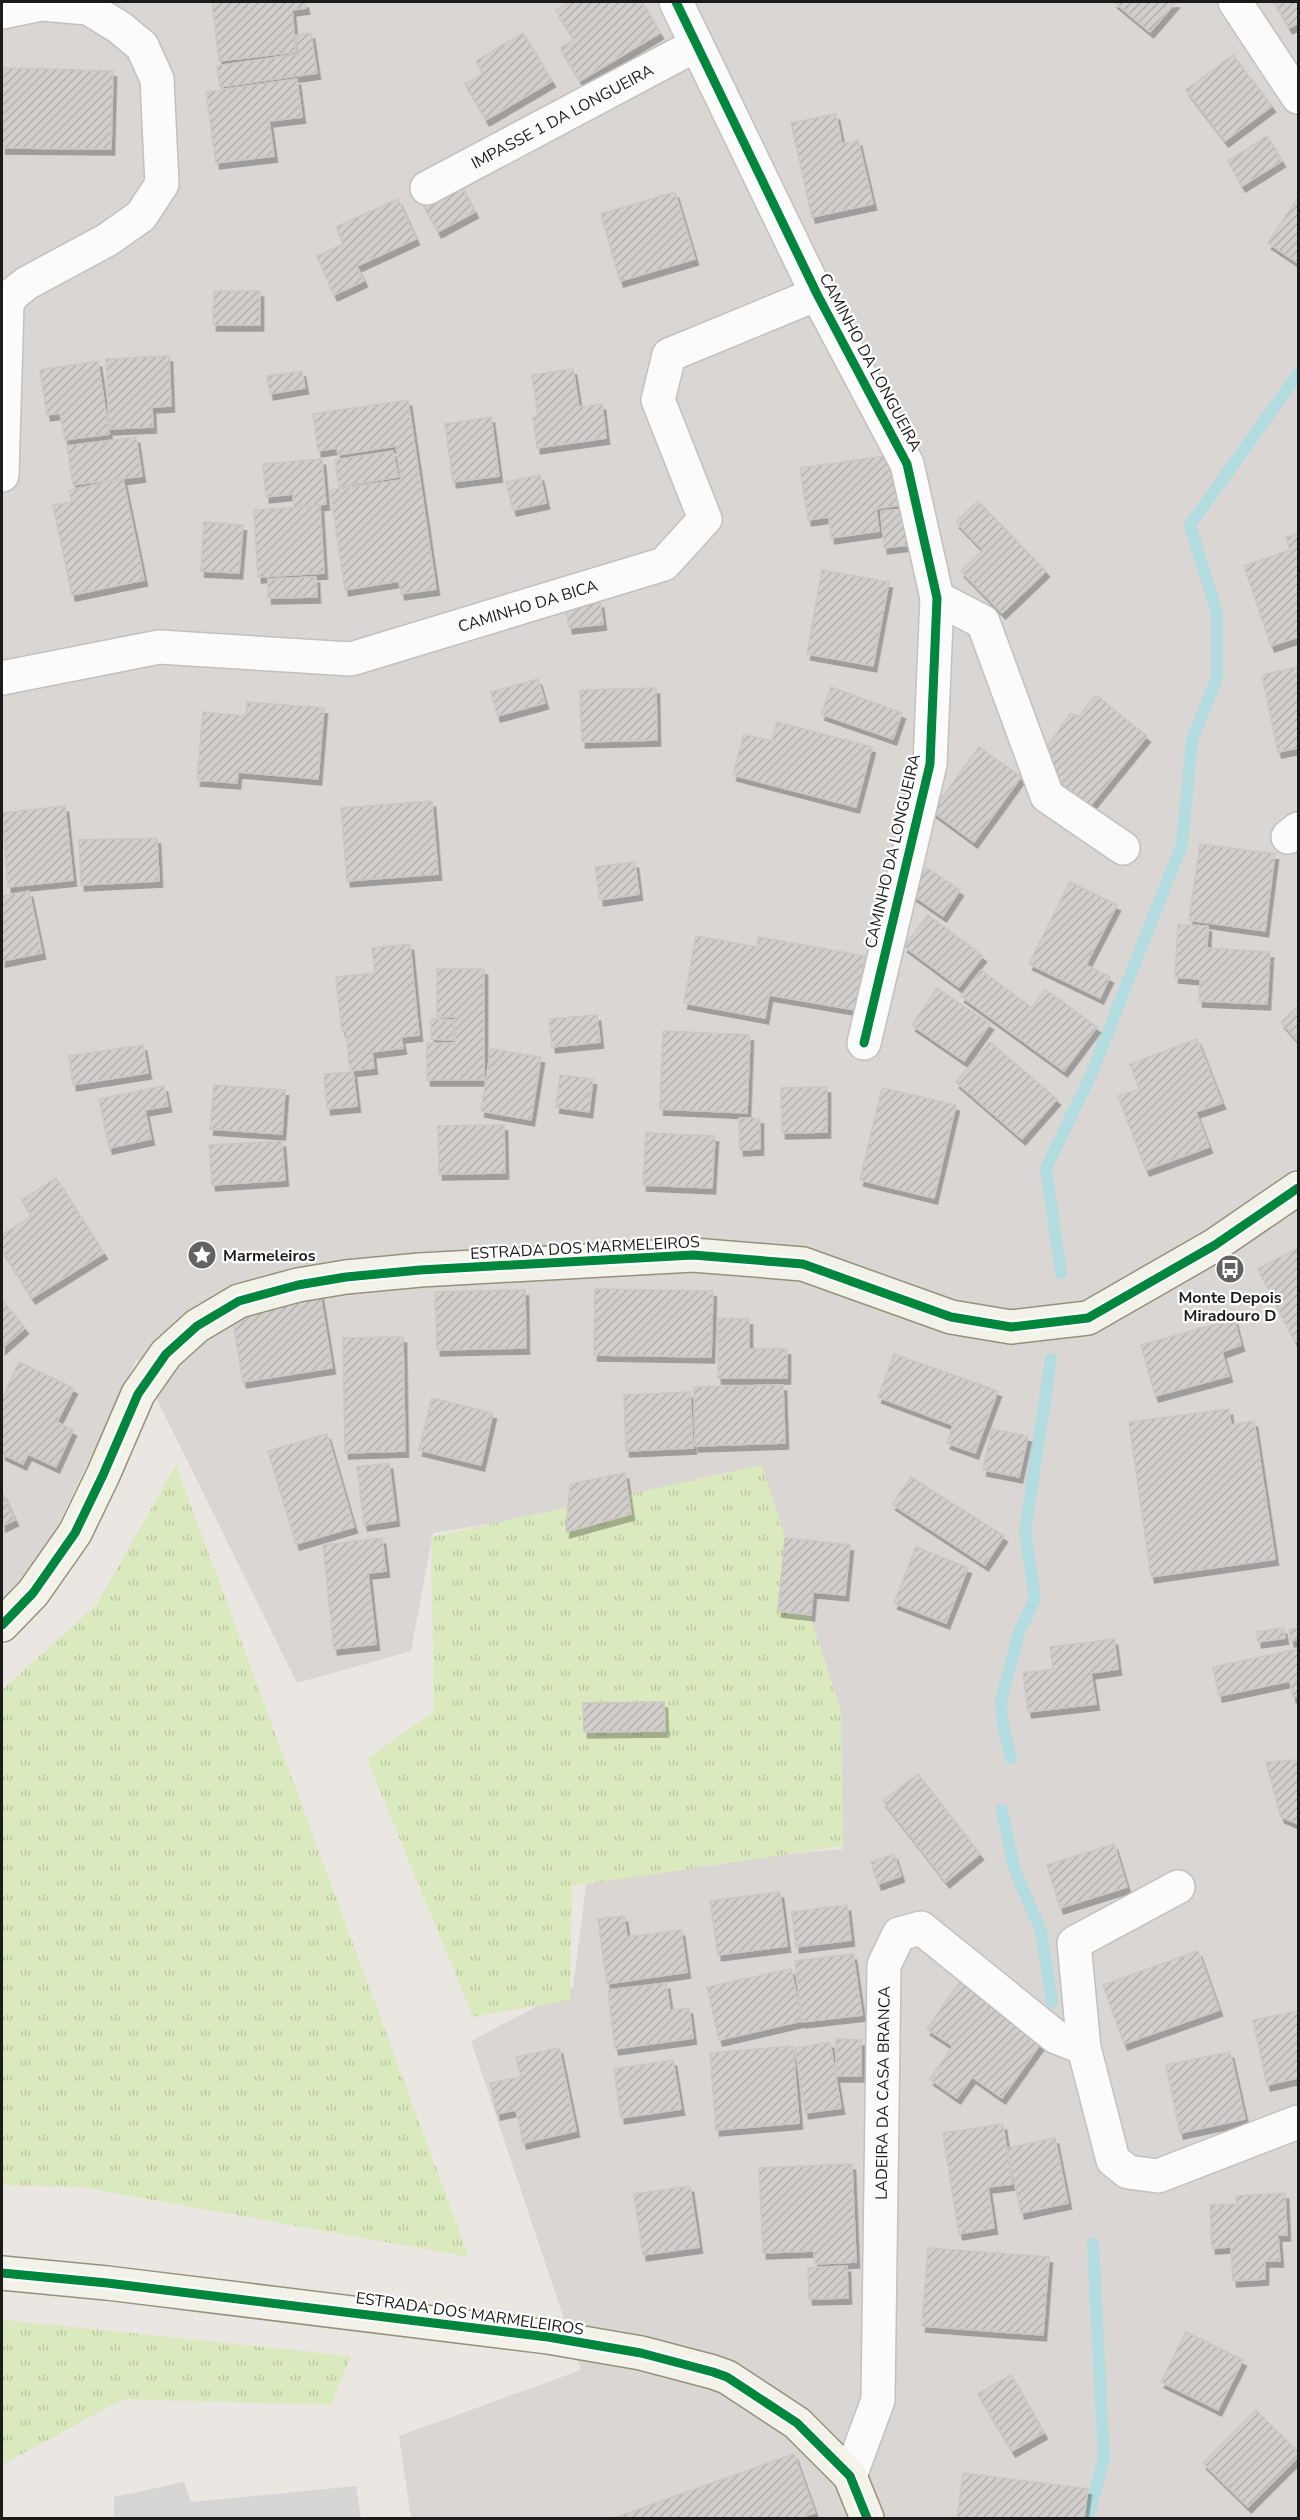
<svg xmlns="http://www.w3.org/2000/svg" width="1300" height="2520" font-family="'Nunito Sans',sans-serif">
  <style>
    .residential { fill: #d9d6d4 }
    .religious { fill: #d8d6d4 }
    .grass { fill: url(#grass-tufts) }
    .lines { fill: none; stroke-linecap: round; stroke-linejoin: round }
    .stream { stroke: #b3dce0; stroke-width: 12 }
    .building { fill: url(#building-hatch); stroke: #cdc7c3; stroke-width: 1.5; filter: url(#shadow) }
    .street-casing { stroke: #c2c1bf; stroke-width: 36 }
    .secondary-casing { stroke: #94927a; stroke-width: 36 }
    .street { stroke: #fcfbfb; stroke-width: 33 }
    .secondary { stroke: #f2f2e8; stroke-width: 33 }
    .cycleway-casing { stroke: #fff; stroke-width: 13 }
    .cycleway { stroke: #00873e; stroke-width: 9 }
    .labels { text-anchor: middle; stroke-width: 4.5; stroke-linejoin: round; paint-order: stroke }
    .street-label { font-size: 16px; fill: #1b1b1b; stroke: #fff }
    .poi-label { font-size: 16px; font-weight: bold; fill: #1b1b1b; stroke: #fff; text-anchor: start }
  </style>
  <defs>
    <pattern id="grass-tufts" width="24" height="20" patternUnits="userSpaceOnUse" patternTransform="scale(1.5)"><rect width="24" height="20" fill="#dbeabe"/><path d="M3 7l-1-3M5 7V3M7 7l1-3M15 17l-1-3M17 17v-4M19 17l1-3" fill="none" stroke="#bbc8a3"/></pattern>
    <pattern id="building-hatch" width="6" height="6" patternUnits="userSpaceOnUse" patternTransform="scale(1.5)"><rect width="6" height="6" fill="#d2cecb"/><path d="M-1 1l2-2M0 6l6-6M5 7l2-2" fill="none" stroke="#b4b0ae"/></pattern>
    <filter id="shadow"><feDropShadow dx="3.5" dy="6" stdDeviation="0" flood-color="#0004"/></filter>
  </defs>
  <rect width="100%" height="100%" fill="#eae6e2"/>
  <!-- residential -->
  <polygon class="residential" points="2,2 1298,2 1298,2518 411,2518 399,2436 581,2370 471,2041 573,1987 588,1871 843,1849 766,1480 433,1533 411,1651 297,1683 137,1359 32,1580 2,1598"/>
  <!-- religious -->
  <polygon class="religious" points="184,2482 191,2502 356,2486 361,2518 107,2518 114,2517 114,2497"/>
  <!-- grass -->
  <g class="grass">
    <polygon points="176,1465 469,2257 81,2187 2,2185 2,1690 97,1604"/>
    <polygon points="762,1465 841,1711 843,1846 572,1886 570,2000 473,2017 367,1759 434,1711 431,1537"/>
    <polygon points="2,2320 5,2320 351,2356 331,2405 123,2399 2,2465"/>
  </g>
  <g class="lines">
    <!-- stream -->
    <g class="stream">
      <polyline points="1061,1273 1046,1168 1091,1075 1182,844 1192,740 1217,678 1217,613 1190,525 1298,374"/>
      <polyline points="1011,1758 1003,1725 1001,1701 1019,1632 1035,1599 1025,1531 1051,1359"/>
      <polyline points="1002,1810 1014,1868 1041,1931 1052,2002"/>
      <polyline points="1088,2518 1104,2459 1093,2244"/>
    </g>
  </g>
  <!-- building -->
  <g class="building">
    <polygon points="212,2 305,2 306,8 292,10 296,52 219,61"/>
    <polygon points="570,2 642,2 660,33 580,81 560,48 574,40 556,10"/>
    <polygon points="1114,2 1176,2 1150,32"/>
    <polygon points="1274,2 1298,2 1298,23 1289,28"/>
    <polygon points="311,33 317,73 220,87 217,66 299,54 296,35"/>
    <polygon points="523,33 552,81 486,120 465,84 483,74 476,61"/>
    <polygon points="1233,55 1272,106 1225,141 1186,90"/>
    <polygon points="3,68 113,71 111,149 2,148"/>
    <polygon points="297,79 302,117 269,121 274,156 216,163 206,92"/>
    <polygon points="836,114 842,144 858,140 873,204 812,217 791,123"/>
    <polygon points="1267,136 1282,161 1242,186 1228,161"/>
    <polygon points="458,180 475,212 438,232 421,201"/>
    <polygon points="675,192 695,259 620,281 601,214"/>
    <polygon points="1298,197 1298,263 1268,243"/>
    <polygon points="398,199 416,239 357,266 364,281 334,295 317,256 343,244 336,227"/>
    <polygon points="214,291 260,291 260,325 213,325"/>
    <polygon points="169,356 171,406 152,407 153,427 109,429 106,359"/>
    <polygon points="98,361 109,434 65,440 60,413 47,415 40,370"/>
    <polygon points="573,369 579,407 602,404 606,438 537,448 533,417 538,416 532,375"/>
    <polygon points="302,371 305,388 270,394 267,376"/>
    <polygon points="408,400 436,589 401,594 399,581 345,590 330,490 401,480 396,446 338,455 337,448 318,451 313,414"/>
    <polygon points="491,417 499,476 453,482 445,424"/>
    <polygon points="136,437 142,476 73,485 67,446"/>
    <polygon points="393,451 398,477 339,487 335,460"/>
    <polygon points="893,455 900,505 876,509 879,531 831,538 829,517 808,520 800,468"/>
    <polygon points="322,459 326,504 294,507 293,494 266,497 263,464"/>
    <polygon points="540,475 546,503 513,510 506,482"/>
    <polygon points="123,479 144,580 72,595 53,505 72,502 69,490"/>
    <polygon points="978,501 1046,571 1002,613 961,571 983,550 956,522"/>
    <polygon points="320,506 324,573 258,577 254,510"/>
    <polygon points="905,509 908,545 884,548 881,511"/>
    <polygon points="204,522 243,525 239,573 201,571"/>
    <polygon points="1298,533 1298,637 1271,646 1244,566 1290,550 1286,537"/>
    <polygon points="822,570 889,582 873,666 807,654"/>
    <polygon points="316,577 317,597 268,598 268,579"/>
    <polygon points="600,602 603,624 569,628 566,606"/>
    <polygon points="1298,667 1298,748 1278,752 1262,675"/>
    <polygon points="538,679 545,703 497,716 491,692"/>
    <polygon points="831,687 902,713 893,739 821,714"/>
    <polygon points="656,688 657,740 582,742 580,690"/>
    <polygon points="1096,695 1147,736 1086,811 1040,757 1071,713 1078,717"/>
    <polygon points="247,702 324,708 318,779 238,772 237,783 197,780 203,712 246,716"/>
    <polygon points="777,722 872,747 856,807 733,775 744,734 772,741"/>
    <polygon points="979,747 1021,777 974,842 932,811"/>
    <polygon points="432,801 438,874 347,881 341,808"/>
    <polygon points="65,806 73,880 8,887 2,813"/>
    <polygon points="157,838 159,881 81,885 79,840"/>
    <polygon points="1200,844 1275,854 1265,931 1189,920"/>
    <polygon points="635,862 639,894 600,900 595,867"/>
    <polygon points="927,868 960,890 943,916 910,893"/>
    <polygon points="1070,882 1117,905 1086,965 1110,977 1100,998 1029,964"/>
    <polygon points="29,891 42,953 2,961 2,896"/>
    <polygon points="928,915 983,956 959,987 904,946"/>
    <polygon points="1178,925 1208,926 1207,948 1270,952 1267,1004 1199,1001 1200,979 1175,977"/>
    <polygon points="696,936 757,947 758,937 865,956 855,1010 769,995 765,1018 684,1003"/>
    <polygon points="410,944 419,1035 401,1037 403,1048 372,1052 374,1068 350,1071 346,1031 342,1031 336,977 375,973 372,948"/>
    <polygon points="437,969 484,969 484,1080 427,1080 427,1043 455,1043 455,1017 437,1017"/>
    <polygon points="981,970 1032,1008 1045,989 1097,1027 1064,1071 961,996"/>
    <polygon points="937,988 990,1024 964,1061 912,1025"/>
    <polygon points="1298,1006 1298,1041 1281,1022"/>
    <polygon points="597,1015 600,1042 552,1047 549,1019"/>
    <polygon points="431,1019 453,1020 453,1040 431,1039"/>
    <polygon points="663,1031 750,1035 747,1113 660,1109"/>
    <polygon points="1197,1039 1222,1103 1196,1112 1209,1147 1146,1170 1118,1096 1139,1089 1130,1064"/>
    <polygon points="990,1042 1057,1099 1022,1139 956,1082"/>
    <polygon points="143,1045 148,1073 73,1085 69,1056"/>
    <polygon points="491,1049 541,1057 531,1120 481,1111"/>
    <polygon points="353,1072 357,1106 327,1109 324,1074"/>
    <polygon points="560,1075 593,1079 589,1112 556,1107"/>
    <polygon points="214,1085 285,1090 282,1134 210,1129"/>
    <polygon points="164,1086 168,1106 145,1110 151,1139 109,1148 99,1099"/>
    <polygon points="827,1087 827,1132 782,1133 781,1088"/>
    <polygon points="882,1088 956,1105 934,1198 860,1180"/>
    <polygon points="739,1118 760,1118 760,1149 740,1150"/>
    <polygon points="504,1125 505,1173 439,1174 438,1126"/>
    <polygon points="646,1133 715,1136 712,1188 643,1185"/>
    <polygon points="282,1141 285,1180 212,1185 209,1145"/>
    <polygon points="56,1178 104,1253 32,1298 2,1250 2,1235 32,1216 22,1200"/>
    <polygon points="1298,1248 1298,1340 1295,1342 1258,1269"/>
    <polygon points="595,1289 713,1291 711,1357 594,1355"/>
    <polygon points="525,1290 526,1348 437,1350 435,1292"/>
    <polygon points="320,1294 332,1368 243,1382 231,1308"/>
    <polygon points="2,1300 25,1328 2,1348"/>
    <polygon points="718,1318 749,1319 749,1349 787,1349 787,1378 718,1378"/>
    <polygon points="1234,1319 1241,1345 1222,1352 1229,1376 1155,1396 1141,1345"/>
    <polygon points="403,1337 405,1451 345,1453 343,1338"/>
    <polygon points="894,1354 998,1391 975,1453 947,1443 953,1425 878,1397"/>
    <polygon points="19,1362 74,1388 57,1422 73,1430 56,1467 28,1454 23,1464 2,1454 2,1399"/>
    <polygon points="783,1385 785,1443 695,1446 694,1387"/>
    <polygon points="690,1392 693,1448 626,1451 624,1395"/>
    <polygon points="432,1398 493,1413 481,1465 419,1450"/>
    <polygon points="1229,1409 1231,1425 1254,1421 1275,1559 1151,1577 1129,1422"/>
    <polygon points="992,1429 1028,1436 1019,1477 983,1470"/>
    <polygon points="327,1434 354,1527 296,1544 268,1451"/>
    <polygon points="389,1463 396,1520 364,1525 357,1467"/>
    <polygon points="625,1473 631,1514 566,1532 570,1484"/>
    <polygon points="911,1477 1004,1536 985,1565 892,1504"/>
    <polygon points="2,1492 15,1520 2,1526"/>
    <polygon points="382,1538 386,1571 368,1573 376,1644 334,1649 323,1545"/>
    <polygon points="785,1538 850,1545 845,1595 813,1592 811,1615 778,1611"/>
    <polygon points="916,1547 968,1568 946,1623 894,1603"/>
    <polygon points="1283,1628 1285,1638 1258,1642 1257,1632"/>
    <polygon points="1298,1628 1298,1639 1291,1641 1289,1630"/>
    <polygon points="1114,1639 1118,1669 1091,1673 1096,1704 1028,1712 1023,1673 1053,1669 1050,1647"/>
    <polygon points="1298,1649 1298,1696 1293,1697 1290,1681 1219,1696 1213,1667"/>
    <polygon points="664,1702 665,1731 584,1732 583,1703"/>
    <polygon points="1298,1760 1298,1824 1281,1817 1266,1762"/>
    <polygon points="918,1774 980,1854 946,1882 883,1801"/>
    <polygon points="1114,1844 1127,1887 1060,1908 1047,1865"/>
    <polygon points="894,1854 901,1876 878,1884 871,1862"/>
    <polygon points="780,1892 787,1946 718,1955 710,1901"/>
    <polygon points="847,1905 851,1940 796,1947 792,1912"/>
    <polygon points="624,1916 627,1937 681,1930 687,1972 607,1984 598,1919"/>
    <polygon points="1198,1951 1219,2010 1124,2044 1103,1985"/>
    <polygon points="853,1954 862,2015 802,2022 795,1961"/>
    <polygon points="791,1969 802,2021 719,2040 707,1987"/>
    <polygon points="961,1980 1044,2039 1002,2098 972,2077 957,2098 930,2079 953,2046 927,2029"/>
    <polygon points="666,1983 670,2010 689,2008 693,2038 615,2049 608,1990"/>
    <polygon points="1298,2011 1298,2078 1267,2085 1253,2020"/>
    <polygon points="836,2039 861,2040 861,2076 836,2076"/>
    <polygon points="830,2042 841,2108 805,2113 795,2048"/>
    <polygon points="793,2046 799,2123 716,2130 710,2053"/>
    <polygon points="559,2048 576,2131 523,2143 516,2110 497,2114 490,2083 521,2077 516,2057"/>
    <polygon points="1230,2052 1245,2119 1180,2133 1166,2065"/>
    <polygon points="673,2060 681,2109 621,2118 614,2069"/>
    <polygon points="1003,2124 1012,2184 988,2187 994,2228 959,2234 943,2133"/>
    <polygon points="1055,2138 1068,2203 1021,2213 1007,2148"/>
    <polygon points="852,2164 856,2262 815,2264 814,2251 763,2253 759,2168"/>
    <polygon points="690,2186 699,2247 643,2255 634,2194"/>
    <polygon points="1285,2193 1287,2235 1278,2235 1280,2261 1265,2261 1265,2279 1233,2281 1231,2247 1212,2248 1210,2205 1237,2204 1236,2196"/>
    <polygon points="928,2248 1049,2257 1043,2335 922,2326"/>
    <polygon points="847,2266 848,2298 809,2299 808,2268"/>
    <polygon points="1186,2332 1243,2360 1218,2410 1161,2382"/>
    <polygon points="1011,2375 1044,2433 1012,2451 978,2394"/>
    <polygon points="1256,2410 1298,2452 1298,2457 1248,2507 1203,2463"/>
    <polygon points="794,2454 815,2513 799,2518 614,2518"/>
    <polygon points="963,2473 1088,2489 1084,2518 957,2518"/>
  </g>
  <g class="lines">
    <!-- street casing -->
    <g class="street-casing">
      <g id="street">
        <polyline points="676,2 817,294 907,464 937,598 930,764 864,1043"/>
        <polyline points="1235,2 1298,97"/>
        <polyline points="2,12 41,4 88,8 119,27 142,46 157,79 162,184 141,216 107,240 27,283 13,294 7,304 2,475"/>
        <path id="s1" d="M427 188 696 45"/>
        <polyline points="937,598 983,622 1047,796 1123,848"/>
        <path id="s2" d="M2 678 159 647 351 659 664 564 705 519 658 400 669 355 817 294"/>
        <polyline points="1288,837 1298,829"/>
        <polyline points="1178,1887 1074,1943 1084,2048 1113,2160 1128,2172 1158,2176 1298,2122"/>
        <path id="s3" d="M850 2476 878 2400 884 1965 899 1934 921 1928 1056 2037 1084 2048"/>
      </g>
    </g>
    <!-- secondary casing -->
    <g class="secondary-casing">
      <g id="secondary">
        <polyline points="2,1625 33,1593 75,1533 103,1475 138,1394 166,1354 197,1326 239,1301 298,1285 346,1277 420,1270 693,1255 803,1264 951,1317 1011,1327 1088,1318 1215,1245 1298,1188"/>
        <polyline points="2,2273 107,2283 548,2337 641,2353 713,2372 727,2377 797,2423 850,2476 867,2518"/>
      </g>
    </g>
    <!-- street -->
    <use href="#street" class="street"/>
    <!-- secondary -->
    <use href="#secondary" class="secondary"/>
    <!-- cycleway casing -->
    <g class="cycleway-casing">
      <g id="cycleway">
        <polyline points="676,2 817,294 907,464 937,598 930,764 864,1043"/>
        <polyline points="2,1625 33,1593 75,1533 103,1475 138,1394 166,1354 197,1326 239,1301 298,1285 346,1277 420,1270 693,1255 803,1264 951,1317 1011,1327 1088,1318 1215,1245 1298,1188"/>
        <polyline points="2,2273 107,2283 548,2337 641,2353 713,2372 727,2377 797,2423 850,2476 867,2518"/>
      </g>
    </g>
    <!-- cycleway -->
    <use href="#cycleway" class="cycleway"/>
  </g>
  <!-- icons -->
  <defs>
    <g id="sight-disc" transform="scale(1.5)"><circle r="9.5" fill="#636261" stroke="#fff"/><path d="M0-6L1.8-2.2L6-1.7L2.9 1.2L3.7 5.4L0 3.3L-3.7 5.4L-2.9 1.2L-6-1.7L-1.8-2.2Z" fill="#fff"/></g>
    <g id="bus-disc" transform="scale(1.5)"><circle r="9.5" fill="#636261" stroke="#fff"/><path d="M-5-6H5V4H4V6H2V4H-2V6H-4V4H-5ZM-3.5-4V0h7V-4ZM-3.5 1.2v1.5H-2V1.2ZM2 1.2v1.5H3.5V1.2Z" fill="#fff"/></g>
  </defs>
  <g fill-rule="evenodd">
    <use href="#sight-disc" x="202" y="1255"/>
    <use href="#bus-disc" x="1230" y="1269"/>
  </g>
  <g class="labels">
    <!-- street labels -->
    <g class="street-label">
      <text dy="6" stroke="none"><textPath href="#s1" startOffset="153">IMPASSE 1 DA LONGUEIRA</textPath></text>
      <text transform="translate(871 362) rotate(62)" y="6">CAMINHO DA LONGUEIRA</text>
      <text dy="6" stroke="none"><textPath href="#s2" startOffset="537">CAMINHO DA BICA</textPath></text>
      <text transform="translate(892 851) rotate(-77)" y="6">CAMINHO DA LONGUEIRA</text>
      <text transform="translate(585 1247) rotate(-3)" y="6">ESTRADA DOS MARMELEIROS</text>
      <text dy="6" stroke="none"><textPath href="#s3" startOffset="388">LADEIRA DA CASA BRANCA</textPath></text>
      <text transform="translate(470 2313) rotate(8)" y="6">ESTRADA DOS MARMELEIROS</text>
    </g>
    <!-- poi labels -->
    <g class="poi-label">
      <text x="223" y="1261">Marmeleiros</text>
      <text x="1230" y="1303" text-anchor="middle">Monte Depois<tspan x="1230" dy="18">Miradouro D</tspan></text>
    </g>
  </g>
  <!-- border -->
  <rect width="1300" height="2520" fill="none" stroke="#1b1b1b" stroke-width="6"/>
</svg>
